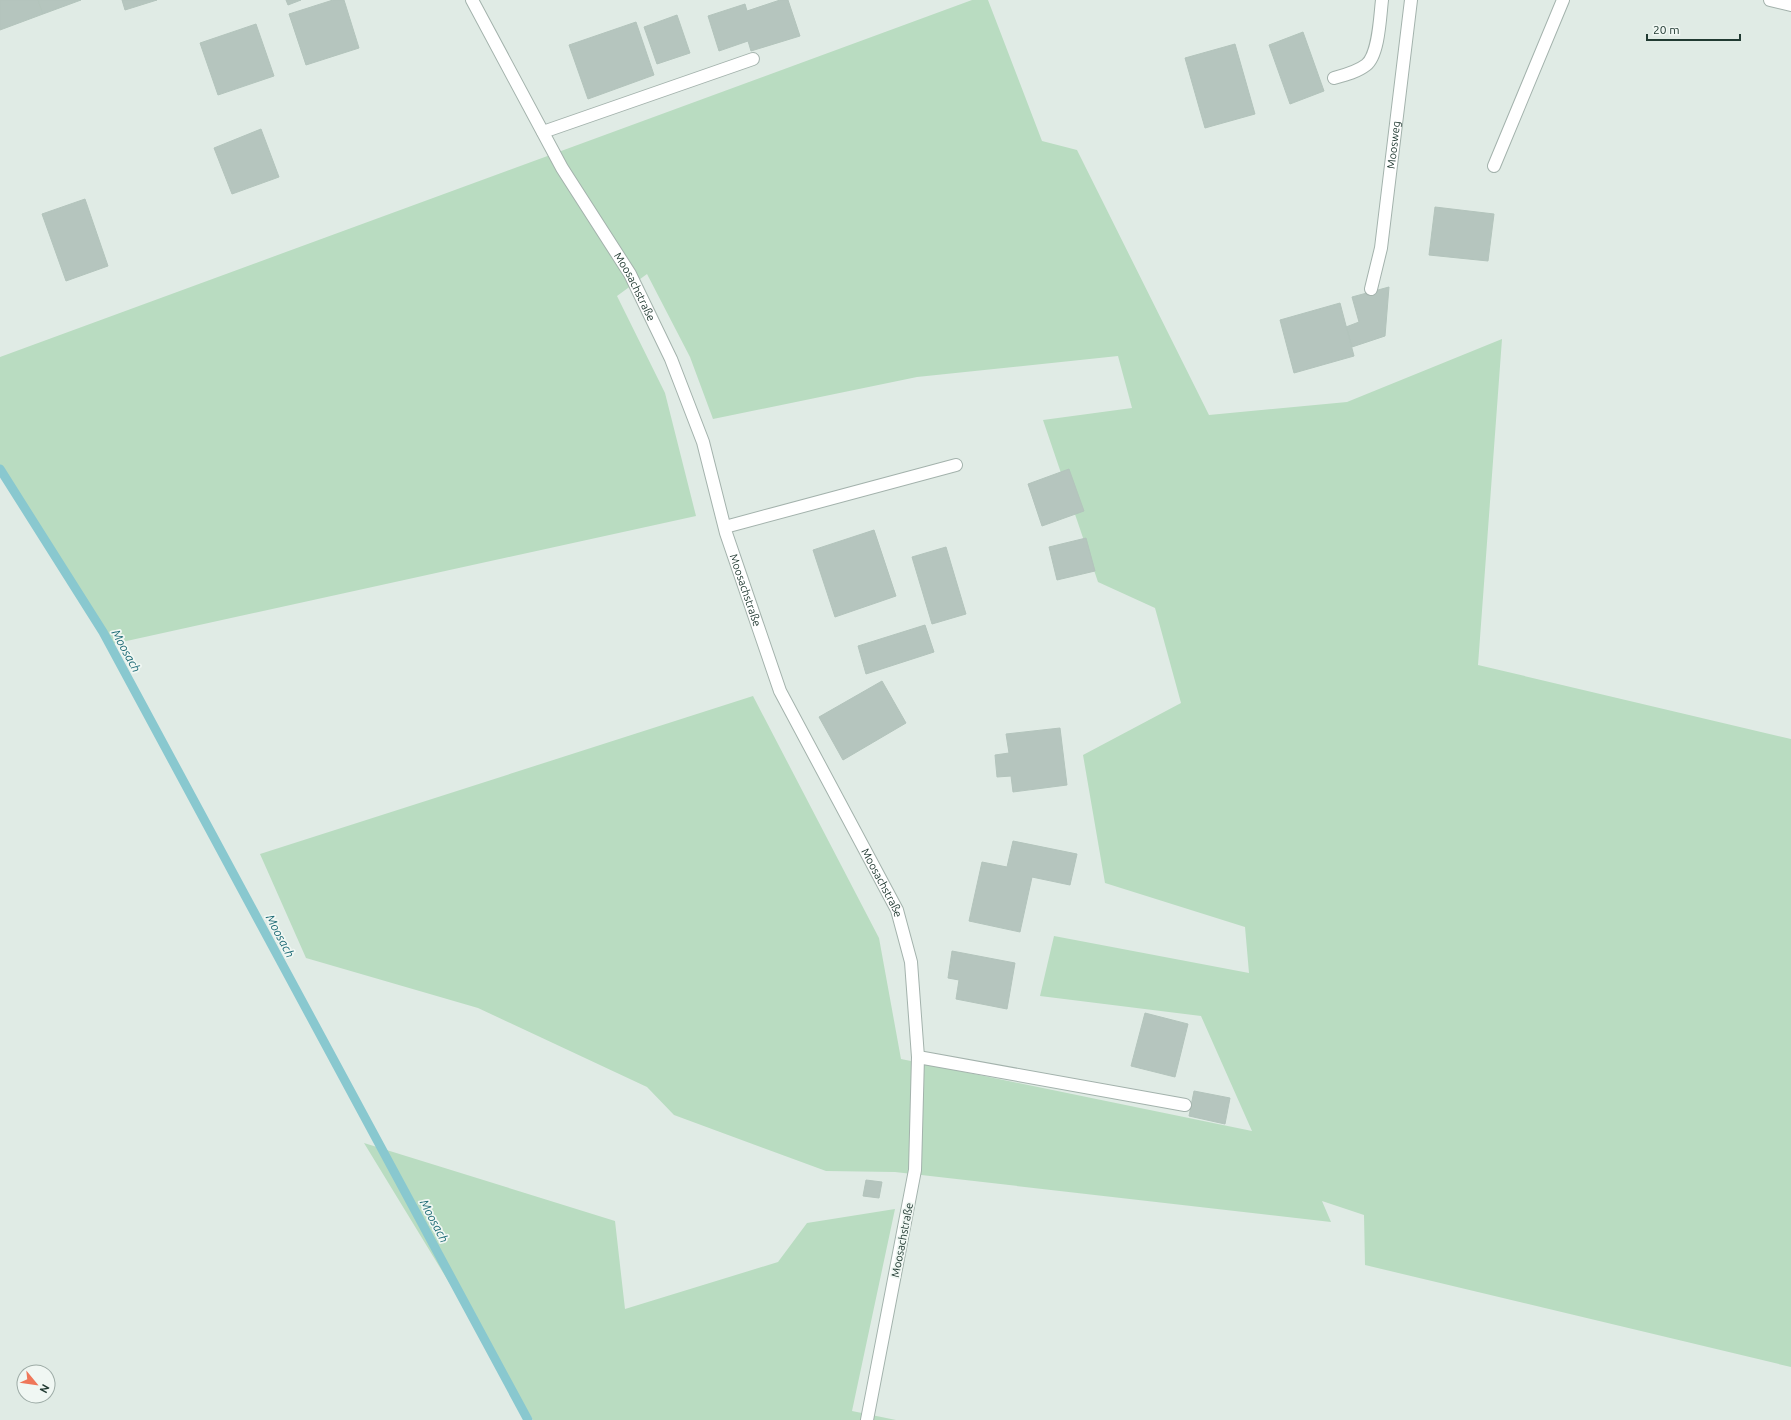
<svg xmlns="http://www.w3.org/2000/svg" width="1791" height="1420" font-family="Ubuntu,sans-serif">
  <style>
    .green { fill: #b9dcc1 }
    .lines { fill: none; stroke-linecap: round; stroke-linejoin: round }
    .stream { stroke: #89c8cf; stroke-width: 9 }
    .building { fill: #b5c5be; stroke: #b3c4bc }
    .lane-casing { stroke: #a3b2ac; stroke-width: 14 }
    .street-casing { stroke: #a3b2ac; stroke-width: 14 }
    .lane { stroke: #fff; stroke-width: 12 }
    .street { stroke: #fff; stroke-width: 12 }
    .labels { text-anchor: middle; stroke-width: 3.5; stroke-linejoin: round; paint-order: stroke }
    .street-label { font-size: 11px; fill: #213a32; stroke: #f0f7f3 }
    .water-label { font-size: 12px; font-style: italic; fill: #1d6a75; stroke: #f0f7f3 }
  </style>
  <rect width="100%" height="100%" fill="#e0ebe5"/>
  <!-- green -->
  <g class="green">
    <polygon points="972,0 988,0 1042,141 1077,150 1209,415 1347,402 1502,339 1478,665 1791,739 1791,1367 1365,1265 1364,1215 1322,1201 1331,1222 895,1172 826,1171 674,1115 647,1087 478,1008 306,958 260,854 753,696 879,938 901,1059 1252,1131 1201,1016 1040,996 1054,936 1249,973 1245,927 1105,883 1083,755 1181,703 1155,608 1098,582 1043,420 1132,408 1118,356 917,377 713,419 690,357 647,274 617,296 665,393 696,516 113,644 0,465 0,357"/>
    <polygon points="364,1143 615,1221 625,1309 778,1262 807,1223 895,1209 852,1411 896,1420 533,1420"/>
  </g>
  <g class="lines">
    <!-- stream -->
    <polyline class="stream" points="0,469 103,632 528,1420"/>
  </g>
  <!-- building -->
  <g class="building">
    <polygon points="0,0 38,0 43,14 0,30"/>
    <polygon points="38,0 81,0 43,14"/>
    <polygon points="122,0 157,0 125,10"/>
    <polygon points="286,0 301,0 288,5"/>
    <polygon points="333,0 344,0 359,48 306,65 289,14"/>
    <polygon points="780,0 788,0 800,36 751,51 748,41 719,51 708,16 745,4 747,11"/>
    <polygon points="677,15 690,53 657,64 644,27"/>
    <polygon points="636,22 654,75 588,99 569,45"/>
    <polygon points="256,24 274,76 218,95 200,43"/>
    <polygon points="1303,32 1324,91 1290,104 1269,45"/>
    <polygon points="1235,44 1255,114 1205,128 1185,58"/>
    <polygon points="261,129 279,177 232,194 214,148"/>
    <polygon points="85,199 108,266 66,281 42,214"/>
    <polygon points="1435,207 1494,214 1488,261 1429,255"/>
    <polygon points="1389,287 1385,336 1352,347 1346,327 1359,322 1352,297"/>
    <polygon points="1340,303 1354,356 1294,373 1280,320"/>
    <polygon points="1069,469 1084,511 1042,526 1028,484"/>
    <polygon points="874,530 896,596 835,617 813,550"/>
    <polygon points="1086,538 1095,571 1057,580 1049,547"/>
    <polygon points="946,547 966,614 932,624 912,557"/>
    <polygon points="925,625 934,652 866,674 858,646"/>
    <polygon points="882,681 906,723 843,760 819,717"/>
    <polygon points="1060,728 1067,785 1013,792 1011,776 997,777 995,755 1009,753 1006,734"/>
    <polygon points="1013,841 1077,854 1070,885 1032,877 1020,932 969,921 982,862 1007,867"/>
    <polygon points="952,951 1015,963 1007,1009 956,999 959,980 948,978"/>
    <polygon points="1145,1013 1188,1024 1175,1077 1131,1066"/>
    <polygon points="1194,1091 1230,1098 1225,1124 1189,1116"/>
    <polygon points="866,1180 882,1182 879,1198 863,1196"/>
  </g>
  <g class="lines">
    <!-- lane casing -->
    <g class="lane-casing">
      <g id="lane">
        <path d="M1334 78C1345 75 1357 72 1366 65 1379 55 1380 16 1382 0"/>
        <polyline points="543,132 753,59"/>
        <polyline points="1494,166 1563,0"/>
        <polyline points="725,527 956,465"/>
      </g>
    </g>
    <!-- street casing -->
    <g class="street-casing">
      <g id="street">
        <path id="s1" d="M472 0 562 168 630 274 671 359 703 442 726 533 780 691 897 910 911 962 918 1057 915 1170 867 1420"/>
        <polyline points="1770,0 1791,5"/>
        <path id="s2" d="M1371 289 1381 248 1411 0"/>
        <polyline points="918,1057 1185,1105"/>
      </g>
    </g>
    <!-- lane -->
    <use href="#lane" class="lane"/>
    <!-- street -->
    <use href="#street" class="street"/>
  </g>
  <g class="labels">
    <!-- street labels -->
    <g class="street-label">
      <text dy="4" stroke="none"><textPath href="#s2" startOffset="146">Moosweg</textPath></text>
      <text dy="4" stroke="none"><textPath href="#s1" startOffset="330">Moosachstraße</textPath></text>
      <text dy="4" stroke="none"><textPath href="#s1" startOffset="654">Moosachstraße</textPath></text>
      <text dy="4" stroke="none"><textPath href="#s1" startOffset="978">Moosachstraße</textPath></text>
      <text transform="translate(902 1240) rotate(-79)" y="4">Moosachstraße</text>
    </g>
    <!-- water labels -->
    <g class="water-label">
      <text transform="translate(126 651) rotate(61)" y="4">Moosach</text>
      <text transform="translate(280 936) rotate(62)" y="4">Moosach</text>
      <text transform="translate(434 1221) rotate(62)" y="4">Moosach</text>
    </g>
  </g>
  <!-- north arrow -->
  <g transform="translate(36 1384) rotate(119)"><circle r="19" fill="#f0f7f3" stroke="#9daba6"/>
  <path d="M0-3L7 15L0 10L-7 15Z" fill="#ef775a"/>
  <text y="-6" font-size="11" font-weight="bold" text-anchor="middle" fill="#213a32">N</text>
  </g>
  <!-- scale -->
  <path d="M1647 34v6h93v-6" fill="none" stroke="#213a32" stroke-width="2"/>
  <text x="1653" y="34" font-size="12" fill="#213a32" stroke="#f0f7f3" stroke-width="3" paint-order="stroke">20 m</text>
</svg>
